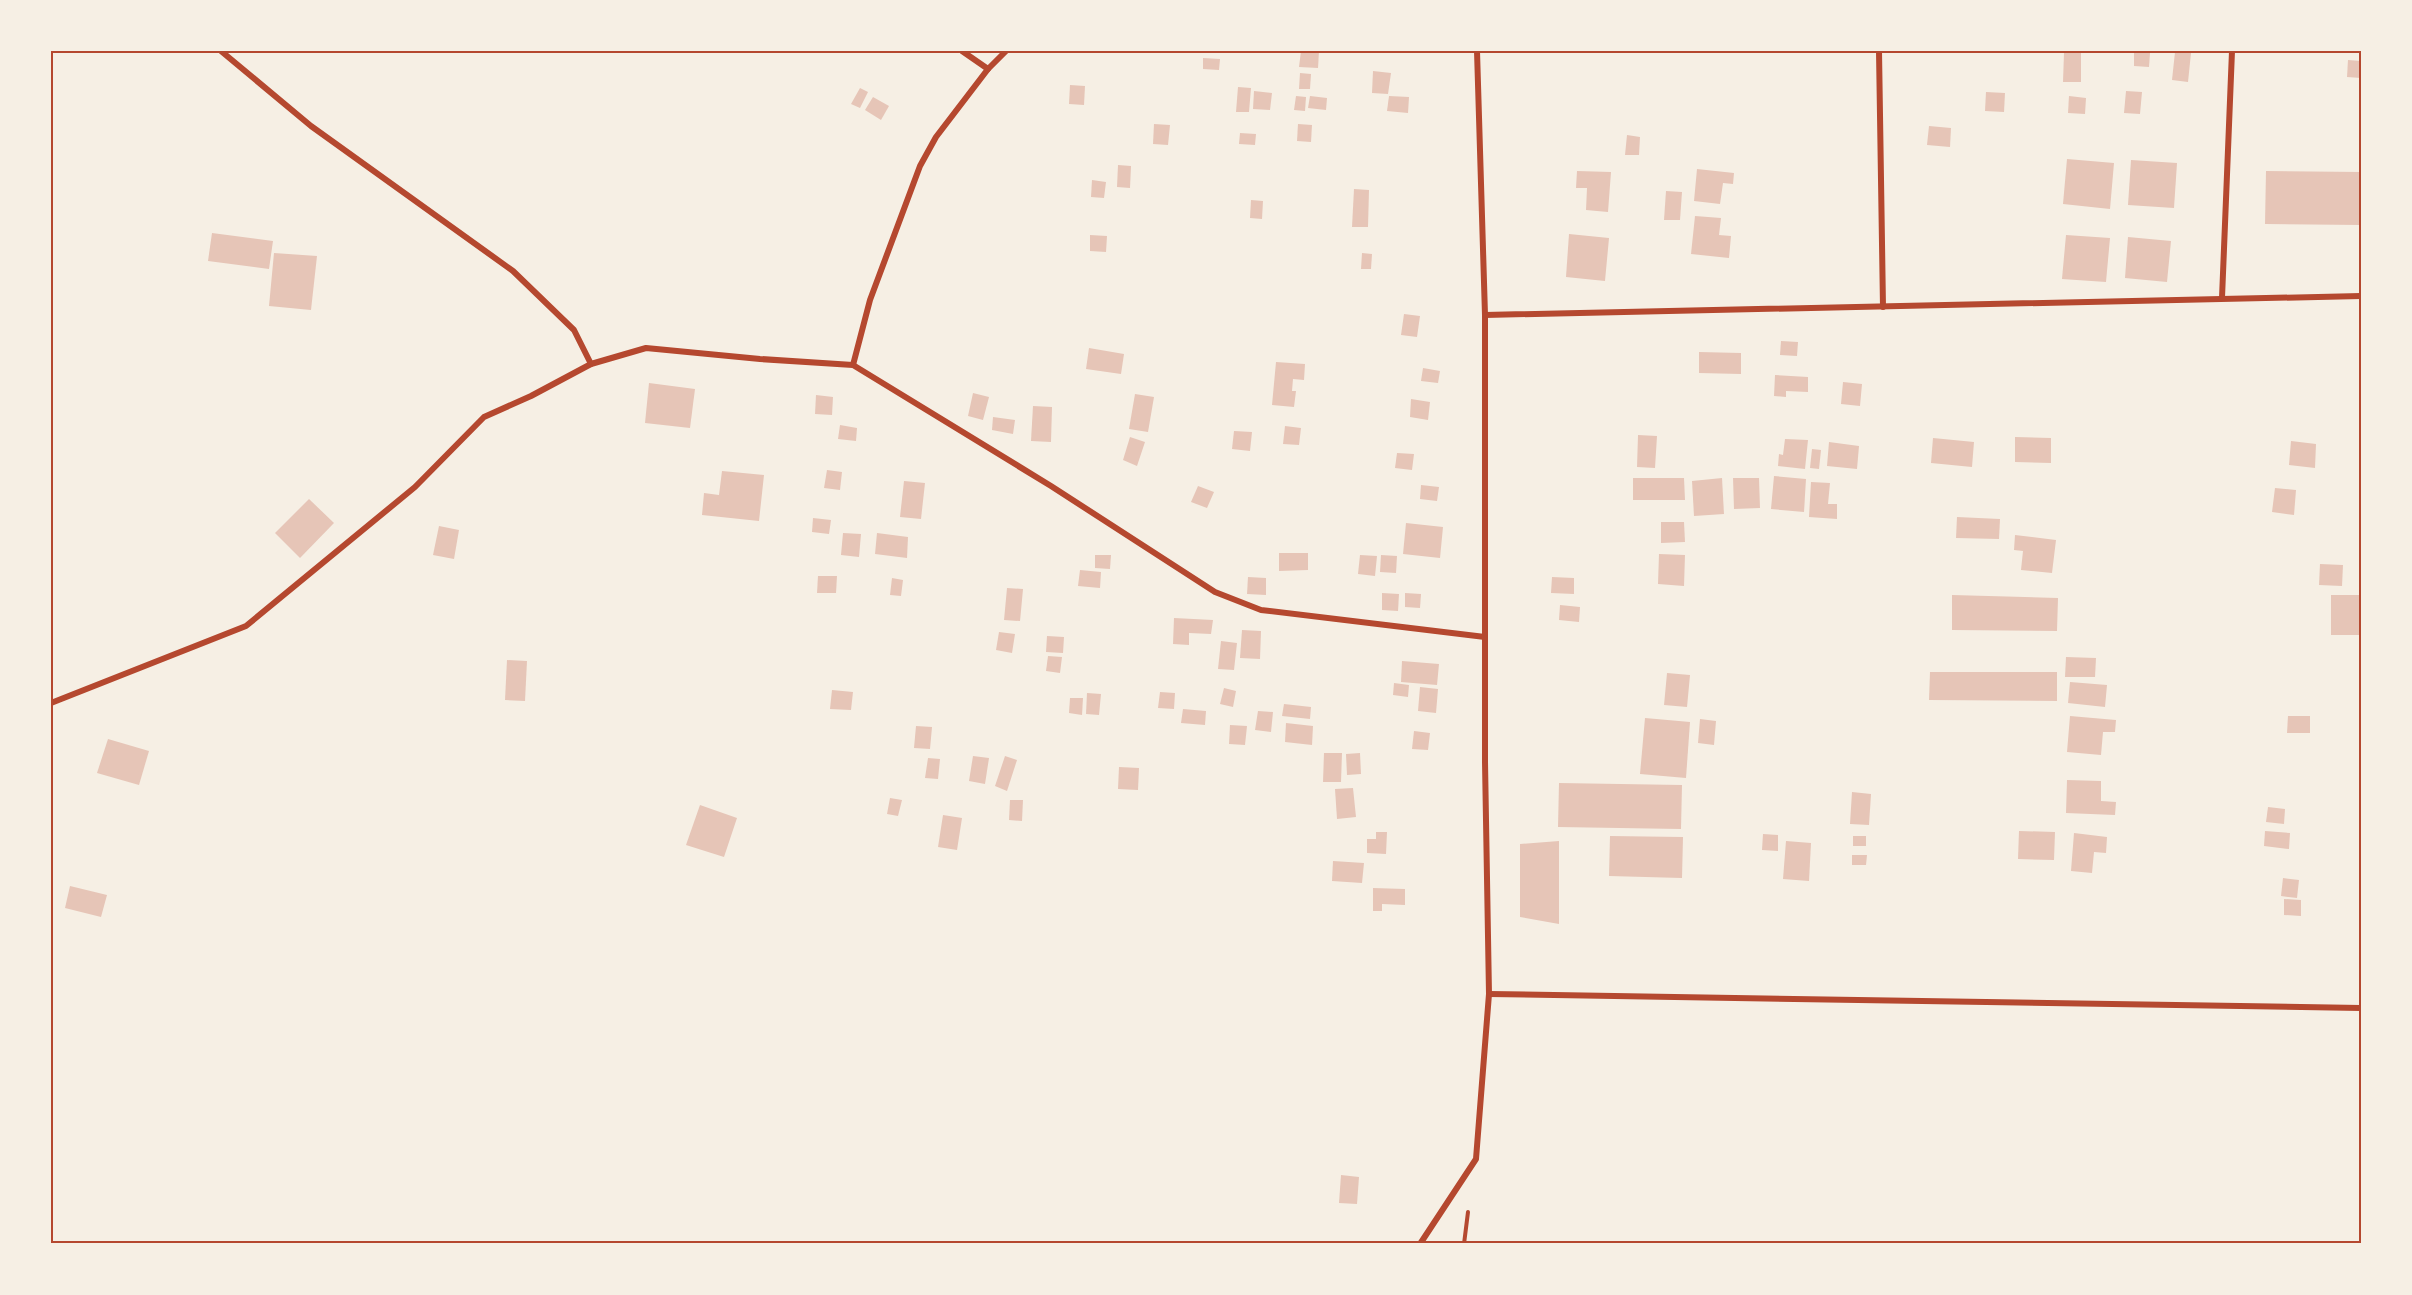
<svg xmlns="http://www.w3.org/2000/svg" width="2412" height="1295" font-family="Arial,sans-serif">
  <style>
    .building { fill: #e6c5b7 }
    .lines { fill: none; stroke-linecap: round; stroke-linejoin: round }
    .path { stroke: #b5482f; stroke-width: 4 }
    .minor { stroke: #b5482f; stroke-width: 6 }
    .neatline { fill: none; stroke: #b5482f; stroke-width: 2 }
  </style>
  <rect width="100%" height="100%" fill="#f6efe4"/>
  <!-- building -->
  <g class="building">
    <polygon points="1301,51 1319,51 1318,68 1299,67"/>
    <polygon points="2134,51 2150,53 2149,67 2134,66"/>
    <polygon points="2175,52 2191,53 2188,82 2172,80"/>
    <polygon points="2064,53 2081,53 2081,82 2063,82"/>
    <polygon points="1203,58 1220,59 1219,70 1203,69"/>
    <polygon points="2348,60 2361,61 2361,78 2347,77"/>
    <polygon points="1373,71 1391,73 1388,94 1372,93"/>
    <polygon points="1300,73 1311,74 1310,89 1299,89"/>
    <polygon points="1070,85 1085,86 1084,105 1069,104"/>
    <polygon points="1238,87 1251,88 1249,112 1236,112"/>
    <polygon points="860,88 868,92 860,108 851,104"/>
    <polygon points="1254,91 1272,93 1270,110 1253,109"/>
    <polygon points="2126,91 2142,92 2140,114 2124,113"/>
    <polygon points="1986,92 2005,93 2004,112 1985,111"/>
    <polygon points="1296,96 1306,97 1305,111 1294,110"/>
    <polygon points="1310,96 1327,98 1326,110 1308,108"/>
    <polygon points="1389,96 1409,97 1408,113 1387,111"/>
    <polygon points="2069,96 2086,98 2085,114 2068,113"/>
    <polygon points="873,97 889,106 881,120 865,110"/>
    <polygon points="1154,124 1170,125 1168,145 1153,144"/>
    <polygon points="1298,124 1312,125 1311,142 1297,141"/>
    <polygon points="1929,126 1951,128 1950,147 1927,145"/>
    <polygon points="1240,133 1256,134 1255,145 1239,144"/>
    <polygon points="1627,135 1640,137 1639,155 1625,155"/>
    <polygon points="2067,159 2114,163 2110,209 2063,204"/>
    <polygon points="2131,160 2177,163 2174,208 2128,205"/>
    <polygon points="1118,165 1131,166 1130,188 1117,187"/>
    <polygon points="1697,169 1734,173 1733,184 1723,183 1720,204 1694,201"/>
    <polygon points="1577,171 1611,172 1608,212 1586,210 1587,188 1576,188"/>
    <polygon points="2266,171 2361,172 2361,225 2265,224"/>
    <polygon points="1092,180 1106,182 1104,198 1091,197"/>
    <polygon points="1354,189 1369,190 1368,227 1352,227"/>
    <polygon points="1666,191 1682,192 1680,220 1664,220"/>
    <polygon points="1251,200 1263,201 1262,219 1250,218"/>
    <polygon points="1695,216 1721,218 1719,235 1731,236 1729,258 1691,254"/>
    <polygon points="212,233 273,241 269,269 208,261"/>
    <polygon points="1569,234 1609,238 1605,281 1566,277"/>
    <polygon points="1090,235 1107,236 1106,252 1090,251"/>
    <polygon points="2066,235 2110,238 2106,282 2062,279"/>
    <polygon points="2128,237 2171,241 2167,282 2125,278"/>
    <polygon points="274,253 317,256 311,310 269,306"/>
    <polygon points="1362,253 1372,254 1371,269 1361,269"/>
    <polygon points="1404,314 1420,316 1417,337 1401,335"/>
    <polygon points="1781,341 1798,342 1797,356 1780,355"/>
    <polygon points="1089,348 1124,354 1121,374 1086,369"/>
    <polygon points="1699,352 1741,353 1741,374 1699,373"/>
    <polygon points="1276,362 1305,364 1304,380 1293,379 1292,391 1296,391 1294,407 1272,405"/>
    <polygon points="1423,368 1440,371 1438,383 1421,381"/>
    <polygon points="1775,375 1808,377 1808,392 1786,391 1786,397 1774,396"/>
    <polygon points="1843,382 1862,384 1860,406 1841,404"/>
    <polygon points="649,383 695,389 690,428 645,423"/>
    <polygon points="973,393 989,397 983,420 968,416"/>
    <polygon points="1135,394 1154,397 1148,432 1129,429"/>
    <polygon points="816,395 833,397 832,415 815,414"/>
    <polygon points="1411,399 1430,402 1428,420 1410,417"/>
    <polygon points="1033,406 1052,407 1051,442 1031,441"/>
    <polygon points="993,417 1015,420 1013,434 992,430"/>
    <polygon points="840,425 857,428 856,441 838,439"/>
    <polygon points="1285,426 1301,428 1299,445 1283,444"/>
    <polygon points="1234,431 1252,432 1250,451 1232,449"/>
    <polygon points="1638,435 1657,436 1655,468 1637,467"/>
    <polygon points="1130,437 1145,442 1137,466 1123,460"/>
    <polygon points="2015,437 2051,438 2051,463 2015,462"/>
    <polygon points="1933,438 1974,442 1972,467 1931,463"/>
    <polygon points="1785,439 1808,440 1805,469 1778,466 1779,454 1783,455"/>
    <polygon points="2291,441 2316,444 2315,468 2289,465"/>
    <polygon points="1829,442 1859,446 1857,469 1827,466"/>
    <polygon points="1812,449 1821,450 1819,469 1810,468"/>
    <polygon points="1397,453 1414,454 1412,470 1395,468"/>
    <polygon points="827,470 842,472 840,490 824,488"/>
    <polygon points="722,471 764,475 759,521 702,515 704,493 719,495"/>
    <polygon points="1774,476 1806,479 1804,512 1771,509"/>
    <polygon points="1633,478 1684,478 1685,500 1633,500"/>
    <polygon points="1722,478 1724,514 1694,516 1692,481"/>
    <polygon points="1733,478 1759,478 1760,508 1734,509"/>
    <polygon points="904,481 925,483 921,519 900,517"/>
    <polygon points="1811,482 1830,483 1828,504 1837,504 1837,519 1809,517"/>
    <polygon points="1421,485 1439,487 1437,501 1420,499"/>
    <polygon points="1198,486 1214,492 1207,508 1191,502"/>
    <polygon points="2275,488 2296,490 2294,515 2272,512"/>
    <polygon points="309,499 334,523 300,558 275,533"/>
    <polygon points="1957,517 2000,519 1999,539 1956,538"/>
    <polygon points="813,518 831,520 829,534 812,532"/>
    <polygon points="1661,522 1684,522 1685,542 1661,543"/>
    <polygon points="1406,523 1443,527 1440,558 1403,554"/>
    <polygon points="439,526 459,530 454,559 433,555"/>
    <polygon points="843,533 861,534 859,557 841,555"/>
    <polygon points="877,533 908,537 907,558 875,554"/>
    <polygon points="2015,535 2056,540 2052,573 2021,570 2023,551 2014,550"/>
    <polygon points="1279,553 1308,553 1308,570 1279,571"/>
    <polygon points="1659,554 1685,555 1684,586 1658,584"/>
    <polygon points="1095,555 1111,555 1110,569 1095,568"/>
    <polygon points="1360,555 1377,556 1375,576 1358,574"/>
    <polygon points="1381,555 1397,556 1396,573 1380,572"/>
    <polygon points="2320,564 2343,565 2342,586 2319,585"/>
    <polygon points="1080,570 1101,572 1100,588 1078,586"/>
    <polygon points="818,576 837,576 836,593 817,593"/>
    <polygon points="1248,577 1266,578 1266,595 1247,594"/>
    <polygon points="1552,577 1574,578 1574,594 1551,593"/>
    <polygon points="892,578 903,580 901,596 890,595"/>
    <polygon points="1007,588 1023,589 1020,621 1004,620"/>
    <polygon points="1382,593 1399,594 1398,611 1382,610"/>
    <polygon points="1405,593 1421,594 1420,608 1405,607"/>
    <polygon points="1952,595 2058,598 2057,631 1952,630"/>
    <rect x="2331" y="595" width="30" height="40"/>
    <polygon points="1560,605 1580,607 1579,622 1559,620"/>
    <polygon points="1174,618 1213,620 1211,634 1189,633 1189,645 1173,644"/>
    <polygon points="1242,630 1261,631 1260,659 1240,658"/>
    <polygon points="999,632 1015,634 1012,653 996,650"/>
    <polygon points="1047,636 1064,637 1063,653 1046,652"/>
    <polygon points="1221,641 1237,643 1234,670 1218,669"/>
    <polygon points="1048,656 1062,657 1060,673 1046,671"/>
    <polygon points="2066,657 2096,658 2095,677 2065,677"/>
    <polygon points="507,660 527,661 525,701 505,700"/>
    <polygon points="1402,661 1439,664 1437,685 1401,682"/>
    <polygon points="1930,672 2057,672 2057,701 1929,700"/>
    <polygon points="1667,673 1690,675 1687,707 1664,705"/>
    <polygon points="2070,682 2107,685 2105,707 2068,703"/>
    <polygon points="1394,683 1409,685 1408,697 1393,695"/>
    <polygon points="1420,687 1438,689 1436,713 1418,711"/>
    <polygon points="1224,688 1236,691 1233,707 1220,704"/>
    <polygon points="832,690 853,692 851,710 830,709"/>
    <polygon points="1160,692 1175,693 1174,709 1158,708"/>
    <polygon points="1087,693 1101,694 1099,715 1086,714"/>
    <polygon points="1070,698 1083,698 1082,715 1069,713"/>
    <polygon points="1284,704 1311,707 1310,719 1282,716"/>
    <polygon points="1183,709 1206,711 1205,725 1181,723"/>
    <polygon points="1258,711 1273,712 1271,732 1255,730"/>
    <polygon points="2070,716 2116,720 2115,732 2103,732 2101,755 2067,752"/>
    <polygon points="2288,716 2310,716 2310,733 2287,733"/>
    <polygon points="1645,718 1690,722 1686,778 1640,774"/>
    <polygon points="1700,719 1716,721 1714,745 1698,743"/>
    <polygon points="1286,723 1313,726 1312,745 1285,742"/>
    <polygon points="1230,725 1247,726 1245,745 1229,744"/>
    <polygon points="916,726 932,727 930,749 914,748"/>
    <polygon points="1414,731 1430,733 1428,750 1412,749"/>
    <polygon points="108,739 149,751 139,785 97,773"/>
    <polygon points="1324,753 1342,753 1341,782 1323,782"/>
    <polygon points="1360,753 1361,774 1347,775 1346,754"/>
    <polygon points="973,756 989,758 985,784 969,781"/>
    <polygon points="1005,756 1017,760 1007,791 995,786"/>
    <polygon points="928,758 940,759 938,779 925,778"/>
    <polygon points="1119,767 1139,768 1138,790 1118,789"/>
    <polygon points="2067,780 2101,781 2101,801 2116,802 2115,815 2066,813"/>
    <polygon points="1559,783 1682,785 1681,829 1558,827"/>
    <polygon points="1353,788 1356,817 1337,819 1335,789"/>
    <polygon points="1852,792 1871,794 1869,825 1850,824"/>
    <polygon points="890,798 902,800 898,816 887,814"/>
    <polygon points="1010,800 1023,800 1022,821 1009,820"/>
    <polygon points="700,805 737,818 724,857 686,845"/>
    <polygon points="2268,807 2285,809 2284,824 2266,822"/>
    <polygon points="943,815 962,818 957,850 938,847"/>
    <polygon points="2019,831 2055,832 2054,860 2018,859"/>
    <polygon points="2265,831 2290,833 2289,849 2264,846"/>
    <polygon points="1376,832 1387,832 1386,854 1367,853 1367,839 1376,839"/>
    <polygon points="2074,833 2107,837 2106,853 2094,852 2092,873 2071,871"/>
    <polygon points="1763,834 1778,835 1778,851 1762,850"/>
    <polygon points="1610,836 1683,837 1682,878 1609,876"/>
    <rect x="1853" y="836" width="13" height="10"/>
    <polygon points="1559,841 1559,924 1520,917 1520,844"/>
    <polygon points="1786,841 1811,843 1809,881 1783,879"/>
    <polygon points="1852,855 1867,855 1866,865 1852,865"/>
    <polygon points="1333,861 1364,863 1362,883 1332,881"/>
    <polygon points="2283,878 2299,880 2297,898 2281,896"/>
    <polygon points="70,886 107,895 101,917 65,908"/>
    <polygon points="1373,888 1405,889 1405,905 1382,904 1382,911 1373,911"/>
    <polygon points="2284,899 2301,900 2301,916 2284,915"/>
    <polygon points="1341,1175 1359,1177 1357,1204 1339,1203"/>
  </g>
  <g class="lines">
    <!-- path -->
    <polyline class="path" points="1464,1244 1468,1212"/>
    <!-- minor -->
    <g class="minor">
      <polyline points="221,51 311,126 513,271 574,330 591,364"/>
      <polyline points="962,51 988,69"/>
      <polyline points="1879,51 1883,307"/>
      <polyline points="2222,298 2232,51"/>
      <polyline points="1485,315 2361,296"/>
      <polyline points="853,365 870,300 920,166 936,137 988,69 1006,51"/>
      <polyline points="51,703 246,626 415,487 484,417 531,396 591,364 646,348 760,359 853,365 1051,486 1215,592 1261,610 1485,637"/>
      <polyline points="1489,994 2361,1008"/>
      <polyline points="1420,1244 1476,1159 1489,994 1485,762 1485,315 1477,51"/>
    </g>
  </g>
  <!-- border -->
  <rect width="2412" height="1295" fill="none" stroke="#f6efe4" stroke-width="105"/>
  <rect x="52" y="52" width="2308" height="1190" class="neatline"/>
</svg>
